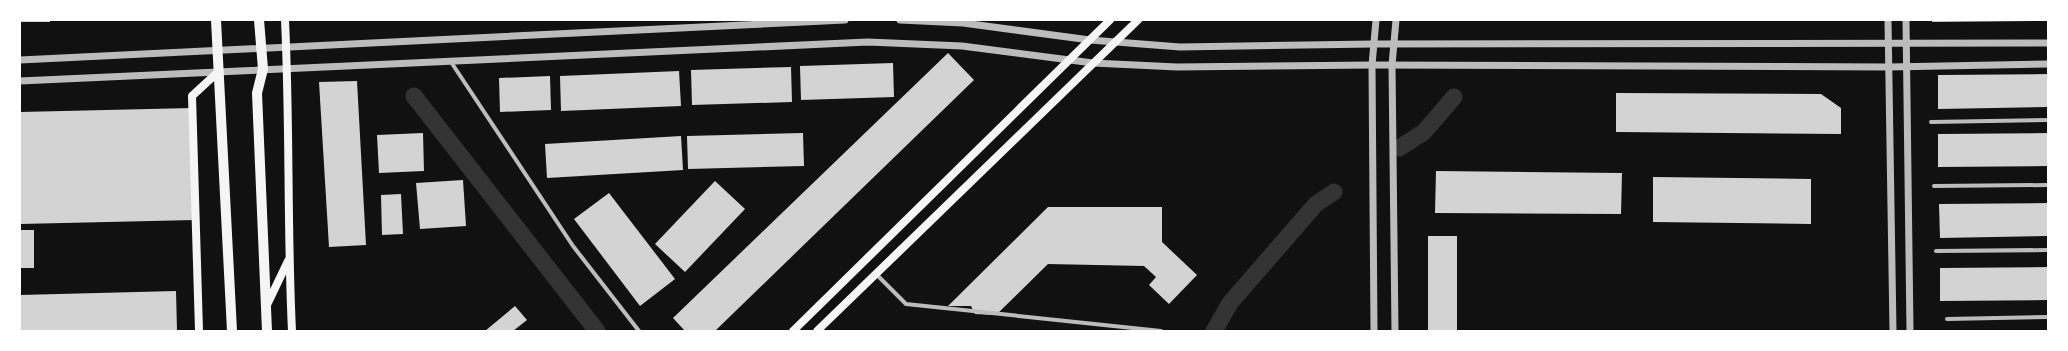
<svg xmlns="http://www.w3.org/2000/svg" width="2068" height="351" font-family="'DM Sans',sans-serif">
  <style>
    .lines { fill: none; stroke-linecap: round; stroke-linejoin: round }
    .canal { stroke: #333; stroke-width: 17 }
    .building { fill: #d3d3d3 }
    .minor { stroke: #bcbcbc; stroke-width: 4 }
    .tertiary { stroke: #bcbcbc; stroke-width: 7 }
    .secondary { stroke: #f5f5f5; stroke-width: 8 }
    .primary { stroke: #f5f5f5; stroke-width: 10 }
  </style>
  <rect width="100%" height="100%" fill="#111"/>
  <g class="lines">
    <!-- canal -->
    <g class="canal">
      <polyline points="414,96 597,331"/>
      <polyline points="1399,148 1424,132 1454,97"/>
      <polyline points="1214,331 1230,303 1316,204 1334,192"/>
    </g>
  </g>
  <!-- building -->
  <g class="building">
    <rect x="20" y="20" width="30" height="2"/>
    <polygon points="1932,20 2043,20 2043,21 1932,22"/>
    <polygon points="948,53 974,80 715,331 685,331 673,318"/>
    <polygon points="893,63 894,97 801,100 800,66"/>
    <polygon points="791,67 792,102 692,105 691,70"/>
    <polygon points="679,71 681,106 561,111 560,76"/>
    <polygon points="2048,74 2048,107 1938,109 1938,75"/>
    <polygon points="550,76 551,110 500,112 499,78"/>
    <polygon points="357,81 366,245 329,247 319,82"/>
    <polygon points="1616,93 1821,94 1841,108 1841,134 1616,132"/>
    <polygon points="192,108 195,220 20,224 20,112"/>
    <polygon points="423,133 424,171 379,173 377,135"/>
    <polygon points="803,133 804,166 688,169 687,136"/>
    <polygon points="2048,133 2048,166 1938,167 1938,134"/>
    <polygon points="681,136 683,170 547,178 545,144"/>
    <polygon points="1436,171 1622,173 1621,214 1435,213"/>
    <polygon points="1653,177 1811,179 1811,224 1653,222"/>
    <polygon points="463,180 466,226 420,229 416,183"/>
    <polygon points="715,181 745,209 685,272 655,244"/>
    <polygon points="609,193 675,279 640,306 574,219"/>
    <polygon points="401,194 403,234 382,235 381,195"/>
    <polygon points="2048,203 2048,236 1940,238 1939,204"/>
    <polygon points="1048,207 1162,207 1162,242 1197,275 1169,304 1149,285 1156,277 1144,266 1048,264 996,315 975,314 971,306 948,306"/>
    <rect x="20" y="230" width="14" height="38"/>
    <rect x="1428" y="236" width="29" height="95"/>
    <polygon points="2048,267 2048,300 1940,301 1940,268"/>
    <polygon points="176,291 177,331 20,331 20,295"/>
    <polygon points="515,306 527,320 513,331 485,331"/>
  </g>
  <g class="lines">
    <!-- minor -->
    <g class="minor">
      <polyline points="451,62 573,246 639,331"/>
      <polyline points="1931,122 2048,120"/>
      <polyline points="1934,186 2048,185"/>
      <polyline points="1936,251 2048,250"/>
      <polyline points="876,274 906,304 1161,331"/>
      <polyline points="1947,319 2048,317"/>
    </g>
    <!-- tertiary -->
    <g class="tertiary">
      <polyline points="900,20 963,23 1090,40 1180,47 1373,44 2048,43"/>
      <polyline points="1888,20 1893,331"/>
      <polyline points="1906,20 1910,331"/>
      <polyline points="20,60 845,20"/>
      <polyline points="20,81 868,42 962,46 1093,63 1177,67 1372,65 1889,67 2048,64"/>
      <polyline points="1374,331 1372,65 1376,20"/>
      <polyline points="1395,331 1392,65 1396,20"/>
    </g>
    <!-- secondary -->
    <g class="secondary">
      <path d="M285 20C290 124 287 227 292 331"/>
      <polyline points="266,307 288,261"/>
      <polyline points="199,331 192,96 218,72"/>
      <polyline points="793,331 1110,20"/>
      <polyline points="817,331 1138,20"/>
    </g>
    <!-- primary -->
    <g class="primary">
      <polyline points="216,20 232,331"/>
      <polyline points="259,20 263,69 257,93 267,331"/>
    </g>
  </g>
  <!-- border -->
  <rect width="2068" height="351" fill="none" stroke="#ffffff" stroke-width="42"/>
</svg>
